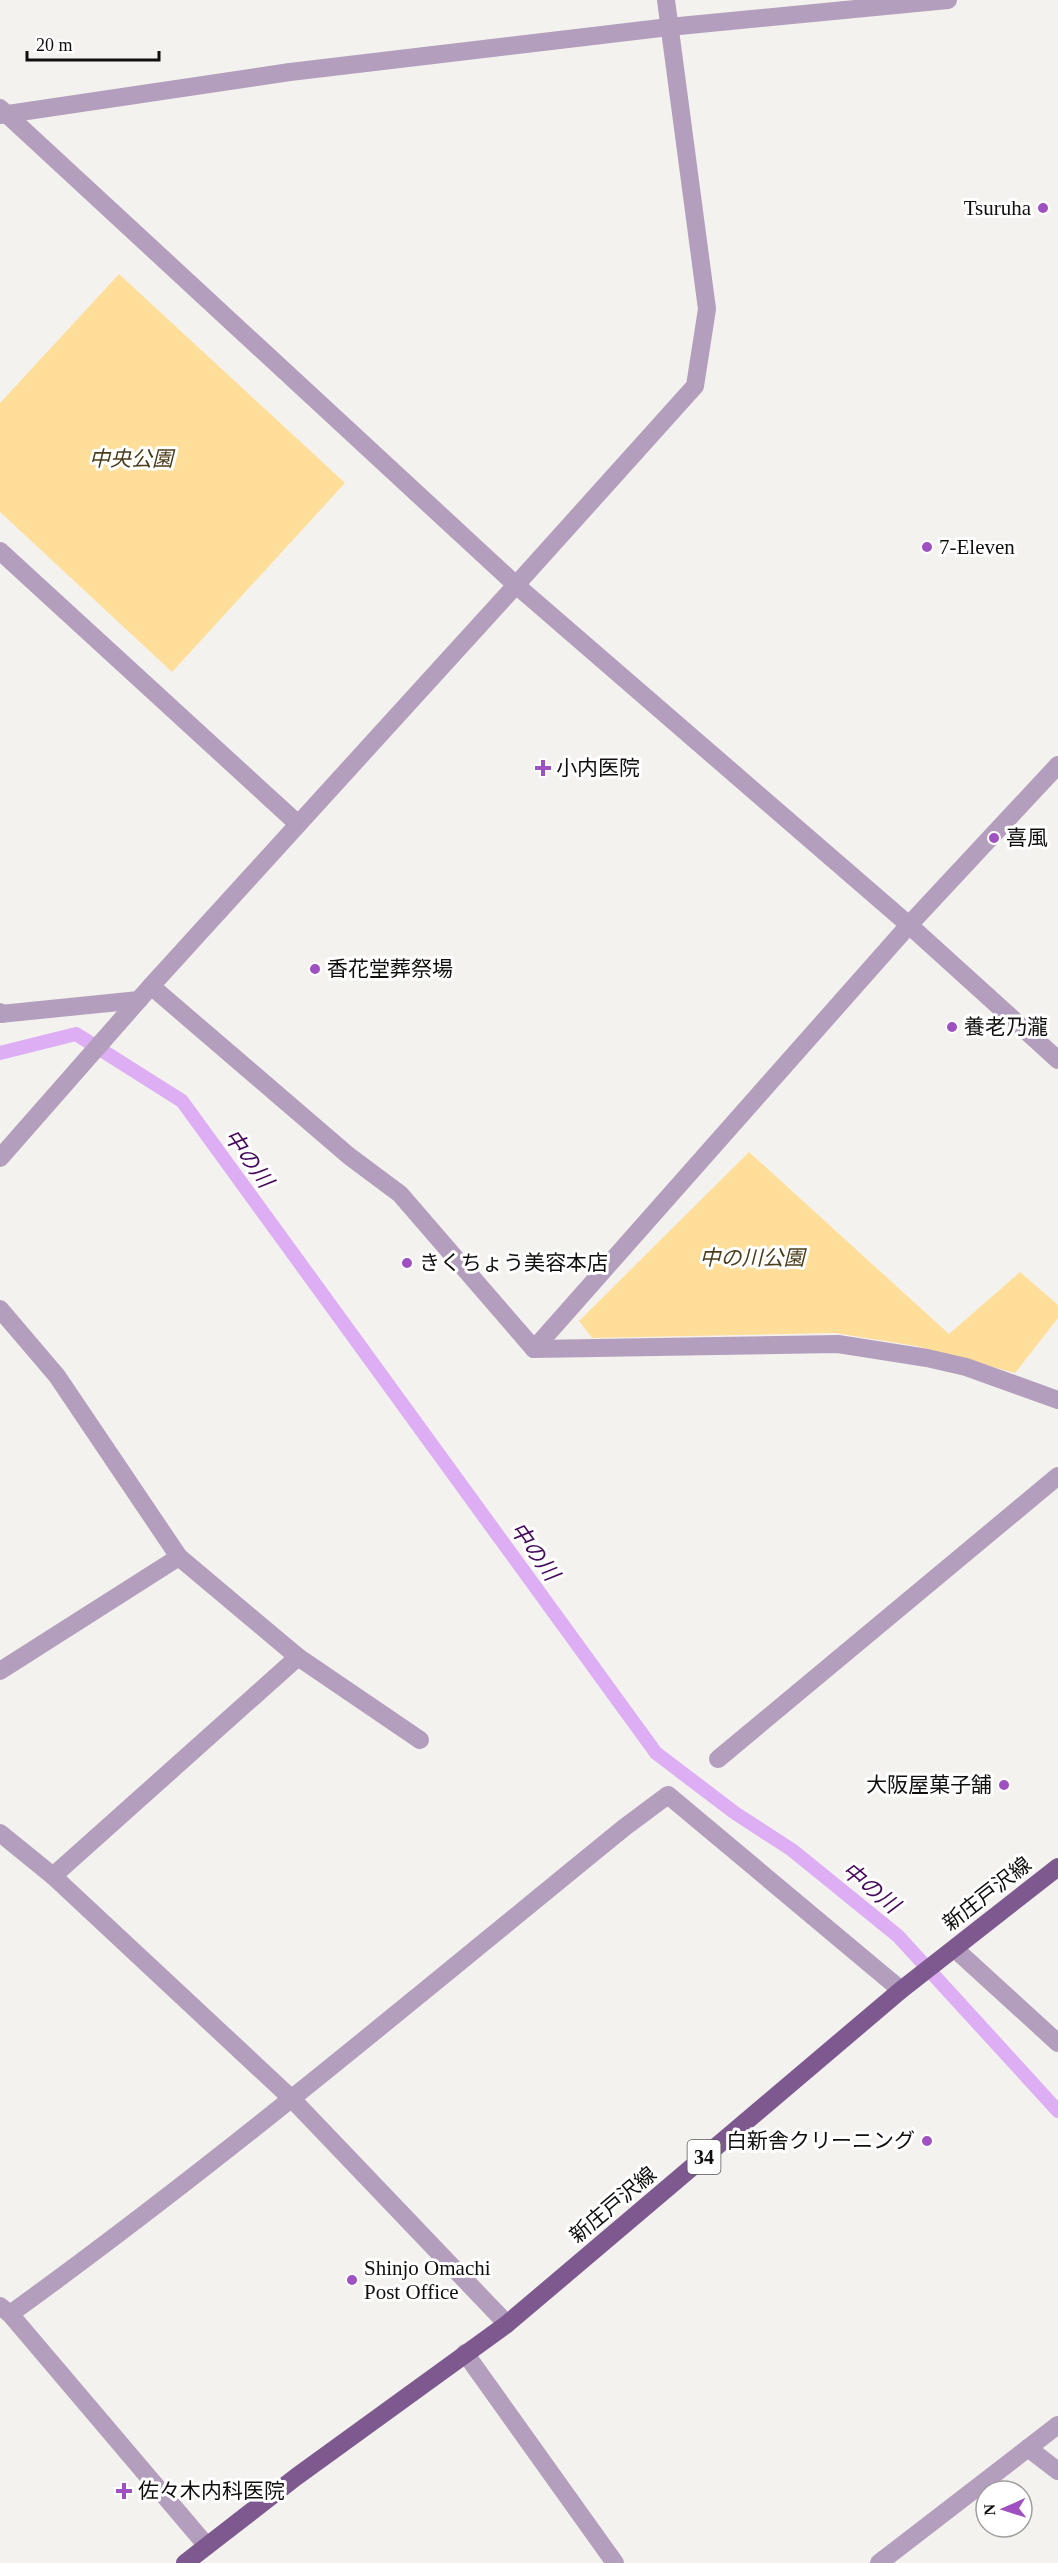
<svg xmlns="http://www.w3.org/2000/svg" width="1058" height="2563" font-family="'Times New Roman','Noto Sans JP',serif">
  <style>
    .green { fill: #fede99 }
    .lines { fill: none; stroke-linecap: round; stroke-linejoin: round }
    .stream { stroke: #ddaef4; stroke-width: 14 }
    .service { stroke: #b39fbd; stroke-width: 18 }
    .minor { stroke: #b39fbd; stroke-width: 18 }
    .tertiary { stroke: #b39fbd; stroke-width: 18 }
    .primary { stroke: #7e598f; stroke-width: 18 }
    .poi-dot { fill: #9f50c1; stroke: #fff; stroke-width: 2 }
    .labels { text-anchor: middle; stroke-width: 6; stroke-linejoin: round; paint-order: stroke }
    .shield { fill: #fff; stroke: #585756; stroke-width: 1.5 }
    .shield-label { font-size: 20px; font-weight: bold; fill: #100f0e }
    .poi-label { font-size: 21px; fill: #100f0e; stroke: #fff; text-anchor: start }
    .park-label { font-size: 21px; font-style: italic; fill: #4c3d1a; stroke: #fff }
    .street-label { font-size: 21px; fill: #100f0e; stroke: #fff }
    .water-label { font-size: 22px; font-style: italic; fill: #46085c; stroke: #fff }
  </style>
  <rect width="100%" height="100%" fill="#f4f2ee"/>
  <!-- green -->
  <g class="green">
    <polygon points="119,274 345,483 172,672 0,512 0,403"/>
    <polygon points="749,1152 949,1334 1020,1272 1058,1305 1058,1318 1015,1373 916,1346 835,1333 592,1338 579,1321"/>
  </g>
  <g class="lines">
    <!-- stream -->
    <polyline class="stream" points="0,1053 76,1034 182,1101 656,1753 735,1813 792,1850 898,1936 1058,2111"/>
    <!-- service -->
    <g class="service">
      <polyline points="0,1014 139,1000"/>
      <polyline points="298,1657 420,1740"/>
    </g>
    <!-- minor -->
    <g class="minor">
      <polyline points="0,115 290,72 669,27 948,0"/>
      <polyline points="0,551 298,824"/>
      <polyline points="151,986 349,1156 400,1194 534,1349"/>
      <polyline points="0,1012 2,1014"/>
      <polyline points="0,1158 151,986 516,585"/>
      <polyline points="0,1309 57,1376 179,1557 298,1657 53,1876"/>
      <polyline points="534,1349 909,925 1058,765"/>
      <polyline points="534,1349 838,1344 927,1358 966,1367 1058,1400"/>
      <polyline points="0,1671 179,1557"/>
      <polyline points="718,1759 1058,1476"/>
      <polyline points="0,1833 53,1876 292,2099 507,2324"/>
      <polyline points="955,1949 1058,2043"/>
      <polyline points="0,2306 10,2314 207,2546"/>
      <path d="M10 2314C222 2161 422 1992 625 1827L668 1795 901 1990"/>
      <polyline points="465,2353 615,2563"/>
      <polyline points="1028,2448 1058,2471"/>
      <polyline points="879,2563 1058,2425"/>
    </g>
    <!-- tertiary -->
    <g class="tertiary">
      <polyline points="0,108 516,585 909,925 1058,1060"/>
      <polyline points="516,585 695,386 707,309 666,0"/>
    </g>
    <!-- primary -->
    <polyline class="primary" points="185,2563 296,2477 507,2324 901,1990 1058,1867"/>
  </g>
  <!-- markers -->
  <g class="poi-dot">
    <circle cx="1043" cy="208" r="6"/>
    <circle cx="927" cy="547" r="6"/>
    <path d="M540 759h6v6h6v6h-6v6h-6v-6h-6v-6h6z"/>
    <circle cx="994" cy="838" r="6"/>
    <circle cx="315" cy="969" r="6"/>
    <circle cx="952" cy="1027" r="6"/>
    <circle cx="407" cy="1263" r="6"/>
    <circle cx="1004" cy="1785" r="6"/>
    <circle cx="927" cy="2141" r="6"/>
    <circle cx="352" cy="2280" r="6"/>
    <path d="M121 2482h6v6h6v6h-6v6h-6v-6h-6v-6h6z"/>
  </g>
  <g class="labels">
    <!-- shield labels -->
    <rect class="shield" x="687.5" y="2140" width="33" height="34" rx="4.5"/>
    <g class="shield-label">
      <text x="704" y="2164">34</text>
    </g>
    <!-- poi labels -->
    <g class="poi-label">
      <text x="1031" y="215" text-anchor="end">Tsuruha</text>
      <text x="939" y="554">7-Eleven</text>
      <text x="556" y="775">小内医院</text>
      <text x="1006" y="845">喜風</text>
      <text x="327" y="976">香花堂葬祭場</text>
      <text x="964" y="1034">養老乃瀧</text>
      <text x="419" y="1270">きくちょう美容本店</text>
      <text x="992" y="1792" text-anchor="end">大阪屋菓子舗</text>
      <text x="915" y="2148" text-anchor="end">白新舎クリーニング</text>
      <text x="364" y="2275">Shinjo Omachi<tspan x="364" dy="24">Post Office</tspan></text>
      <text x="138" y="2498">佐々木内科医院</text>
    </g>
    <!-- park labels -->
    <g class="park-label">
      <text x="131" y="466">中央公園</text>
      <text x="752" y="1265">中の川公園</text>
    </g>
    <!-- street labels -->
    <g class="street-label">
      <text transform="translate(987 1894) rotate(-38)" y="7">新庄戸沢線</text>
      <text transform="translate(613 2205) rotate(-40)" y="7">新庄戸沢線</text>
    </g>
    <!-- water labels -->
    <g class="water-label">
      <text transform="translate(249 1158) rotate(54)" y="8">中の川</text>
      <text transform="translate(535 1551) rotate(54)" y="8">中の川</text>
      <text transform="translate(871 1887) rotate(39)" y="8">中の川</text>
    </g>
  </g>
  <!-- north arrow -->
  <g transform="translate(1004 2509) rotate(267)"><circle r="28" fill="#ffffff" stroke="#9f9f9f" stroke-width="1.5"/>
  <path d="M0-4.5L10 22L0 15L-10 22Z" fill="#9f50c1"/>
  <text y="-9" font-size="16" font-weight="bold" text-anchor="middle" fill="#100f0e">N</text>
  </g>
  <!-- scale -->
  <path d="M27 51v9h132v-9" fill="none" stroke="#100f0e" stroke-width="3"/>
  <text x="36" y="51" font-size="18" fill="#100f0e" stroke="#ffffff" stroke-width="4.5" paint-order="stroke">20 m</text>
</svg>
